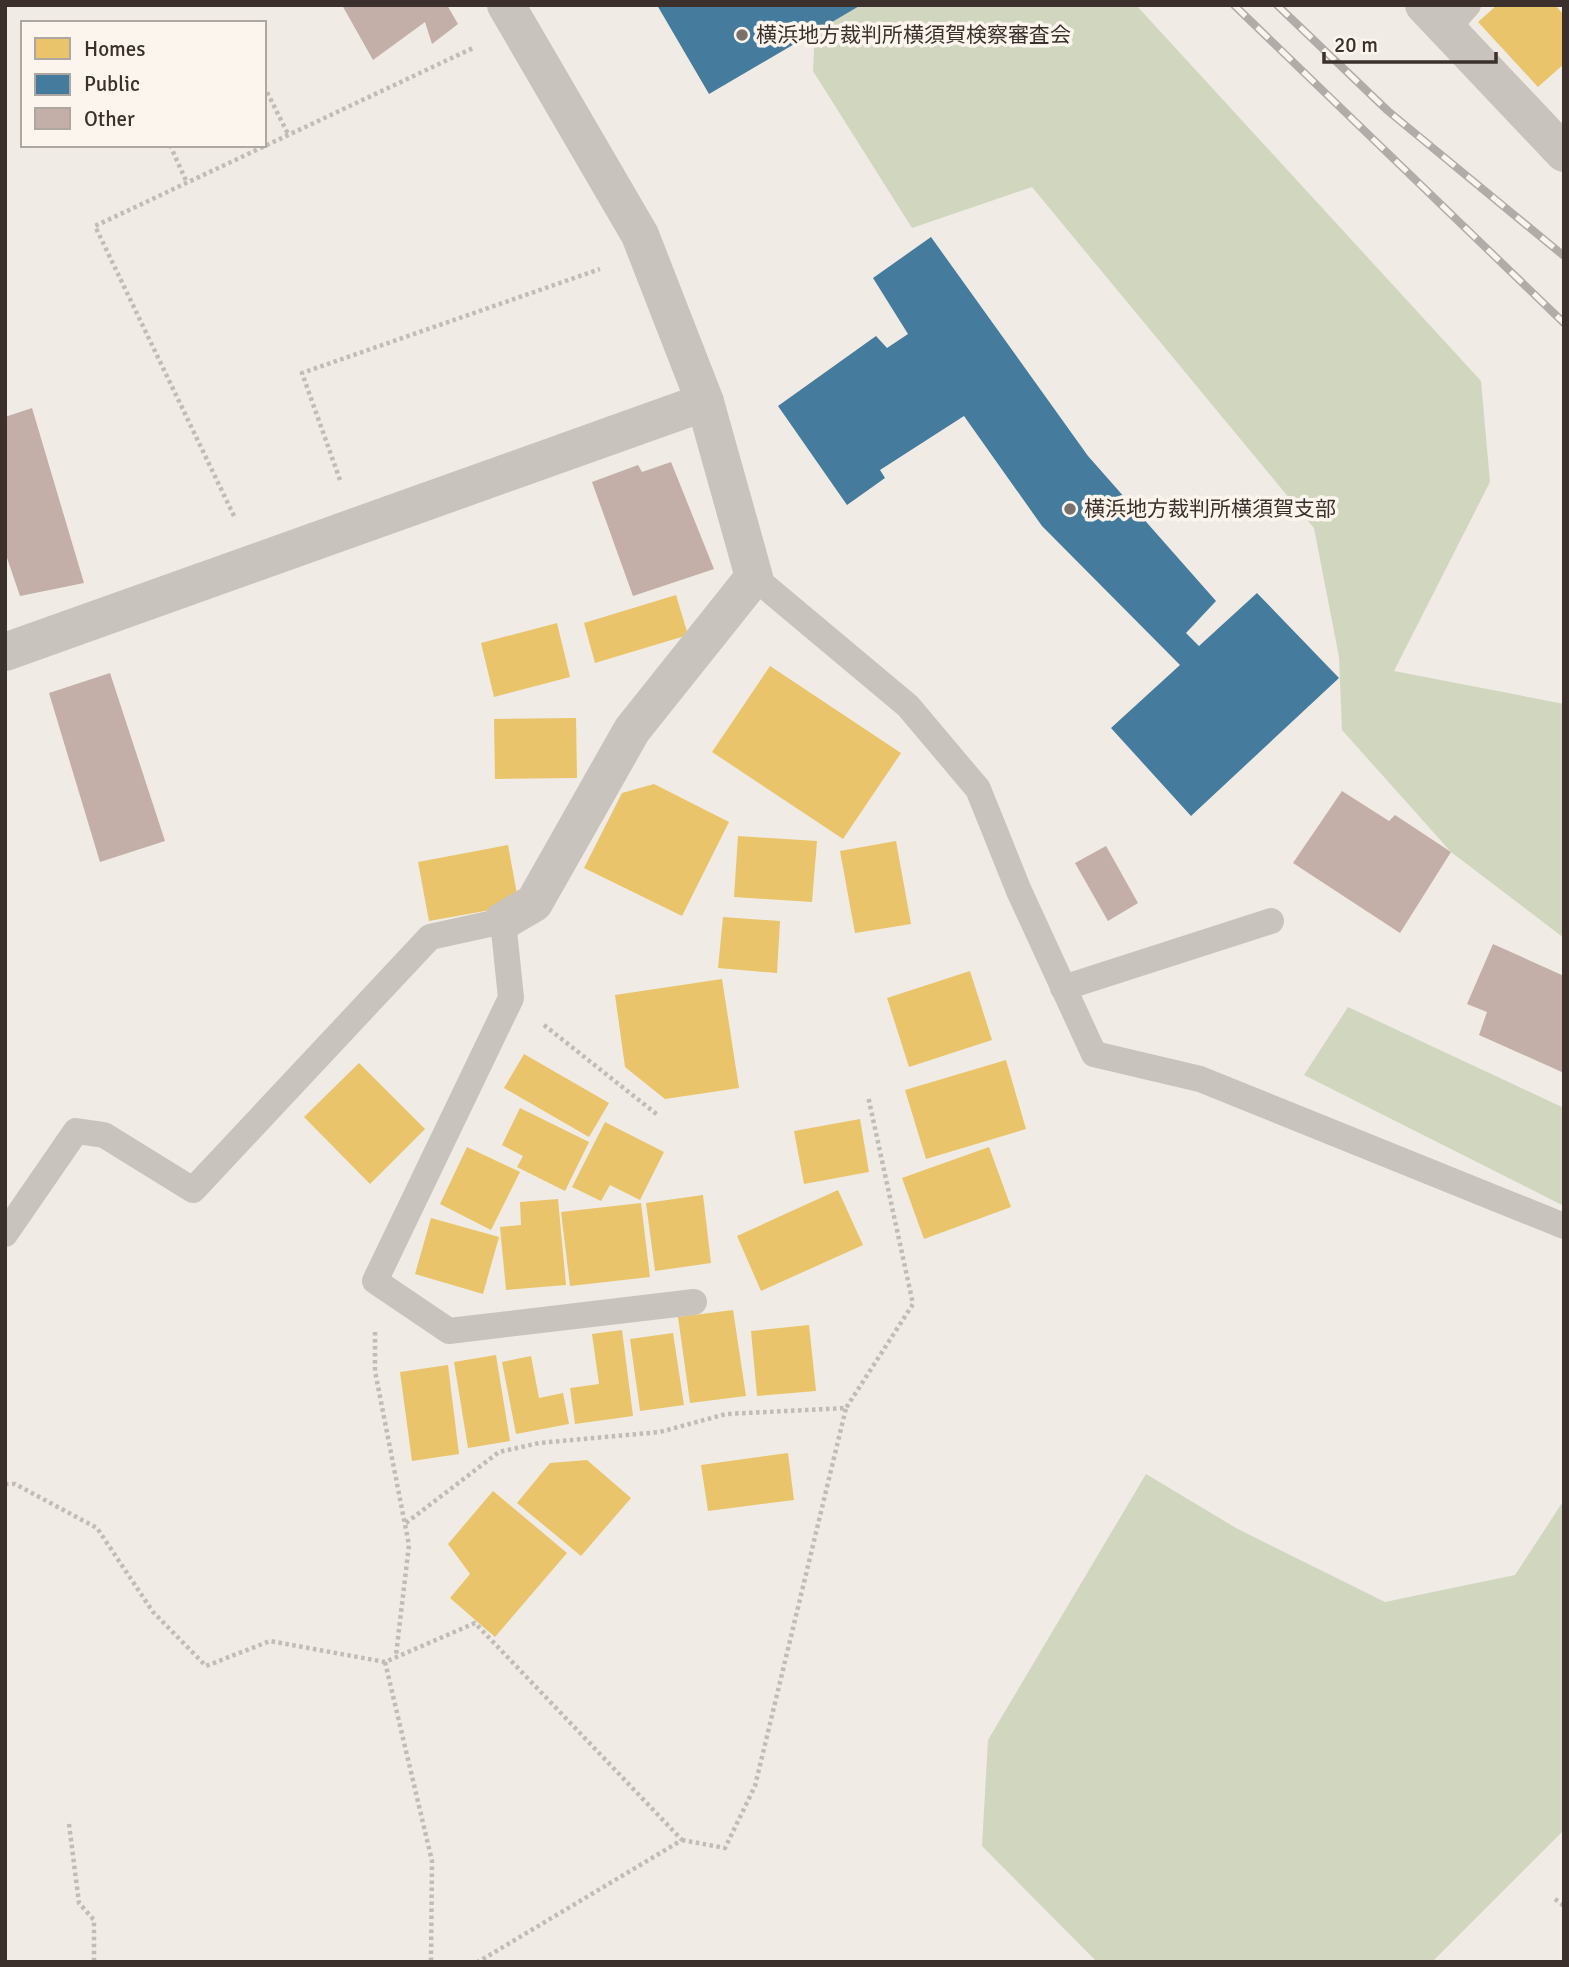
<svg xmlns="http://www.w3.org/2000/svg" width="1569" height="1967" font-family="Signika,'Noto Sans JP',sans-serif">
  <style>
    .green { fill: #d1d6bf }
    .homes { fill: #e9c46a }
    .public { fill: #457b9d }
    .building { fill: #c3afa7 }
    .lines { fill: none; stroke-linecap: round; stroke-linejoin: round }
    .path { stroke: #c2bbb6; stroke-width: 4.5; stroke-dasharray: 3.5 3.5; stroke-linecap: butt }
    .service { stroke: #c9c3be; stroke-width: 26 }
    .minor { stroke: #c9c3be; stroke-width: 38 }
    .rail-casing { stroke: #b1aca8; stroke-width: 8 }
    .rail { stroke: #fbf5ee; stroke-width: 5; stroke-dasharray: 16; stroke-linecap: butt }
    .poi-dot { fill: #7a716c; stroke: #fbf5ee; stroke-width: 2.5 }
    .labels { text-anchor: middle; stroke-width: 7; stroke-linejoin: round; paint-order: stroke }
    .poi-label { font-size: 21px; fill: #3b302b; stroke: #fbf5ee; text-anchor: start }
  </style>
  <rect width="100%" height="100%" fill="#f0ebe5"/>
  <!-- green -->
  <g class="green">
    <polygon points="816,5 1136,5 1481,381 1490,482 1394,671 1564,704 1564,938 1451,852 1342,730 1339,657 1314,528 1032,187 912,228 813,71"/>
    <polygon points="1348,1007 1564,1108 1564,1206 1304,1075"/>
    <polygon points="1146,1474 1236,1528 1385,1602 1515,1575 1564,1500 1564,1830 1432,1962 1097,1962 982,1846 988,1740"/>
  </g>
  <!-- homes -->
  <g class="homes">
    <polygon points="1497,5 1555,5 1564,15 1564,64 1538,87 1478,22"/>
    <polygon points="676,595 688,635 595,663 584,623"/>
    <polygon points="557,623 570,677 494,697 481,643"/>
    <polygon points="770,666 901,753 843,839 712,752"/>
    <polygon points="576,718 577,778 495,779 494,719"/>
    <polygon points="654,784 729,822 682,916 584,868 622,793"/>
    <polygon points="738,836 817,841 812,902 734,897"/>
    <polygon points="896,841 911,924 855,933 840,851"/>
    <polygon points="508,845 519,905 429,921 418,862"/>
    <polygon points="723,917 780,921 777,973 718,968"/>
    <polygon points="970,971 992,1040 909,1067 887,998"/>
    <polygon points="722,979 739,1088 665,1099 625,1067 615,995"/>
    <polygon points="524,1054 609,1103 589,1137 504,1088"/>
    <polygon points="1006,1060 1026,1129 926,1159 905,1090"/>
    <polygon points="359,1063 425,1129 370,1184 304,1117"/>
    <polygon points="520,1108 589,1142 565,1191 517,1167 523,1156 502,1145"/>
    <polygon points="860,1119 869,1172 804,1184 794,1131"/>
    <polygon points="605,1122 664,1152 640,1200 610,1185 601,1201 572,1187"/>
    <polygon points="467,1147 520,1172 491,1230 440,1204"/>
    <polygon points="989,1147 1011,1207 924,1239 902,1178"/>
    <polygon points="838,1190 863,1245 761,1291 737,1236"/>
    <polygon points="703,1195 711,1263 655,1271 646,1203"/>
    <polygon points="558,1199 566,1285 506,1290 500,1227 521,1225 520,1202"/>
    <polygon points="641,1203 650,1277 570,1286 561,1212"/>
    <polygon points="431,1218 499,1237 483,1294 415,1274"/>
    <polygon points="733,1310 746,1396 690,1403 678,1317"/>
    <polygon points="809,1325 816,1391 757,1396 751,1331"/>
    <polygon points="622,1330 633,1416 575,1424 570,1388 599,1384 592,1334"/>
    <polygon points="673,1333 684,1405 640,1411 630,1339"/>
    <polygon points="496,1355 510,1441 468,1448 454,1362"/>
    <polygon points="531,1356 539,1398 563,1393 569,1424 516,1434 502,1362"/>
    <polygon points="448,1365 459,1454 412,1461 400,1372"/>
    <polygon points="788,1453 794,1500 708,1511 701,1465"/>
    <polygon points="587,1460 631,1498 581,1556 517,1503 550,1463"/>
    <polygon points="493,1491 567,1553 495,1637 450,1598 470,1574 448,1544"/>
  </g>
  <!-- public -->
  <g class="public">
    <polygon points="657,5 861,5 709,94"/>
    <polygon points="931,237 1088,456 1216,601 1186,633 1199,646 1257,593 1339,678 1191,816 1111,728 1180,665 1042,526 964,416 880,470 885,478 847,505 778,406 876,336 887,348 908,334 873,278"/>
  </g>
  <!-- building -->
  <g class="building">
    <polygon points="342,5 447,5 458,24 432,44 425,22 373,60"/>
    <polygon points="32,408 84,583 20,596 5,552 5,417"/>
    <polygon points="671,462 714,569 633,596 592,482 638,465 642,472"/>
    <polygon points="110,673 165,841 100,862 49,693"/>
    <polygon points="1342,791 1389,821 1395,815 1451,852 1400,933 1293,863"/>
    <polygon points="1106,846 1138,903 1108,921 1075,863"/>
    <polygon points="1493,944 1564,976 1564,1073 1479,1035 1487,1012 1467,1004"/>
  </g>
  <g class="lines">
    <!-- path -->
    <g class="path">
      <polyline points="264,86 289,136"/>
      <polyline points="170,145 187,183"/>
      <polyline points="340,480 302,373 600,269"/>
      <polyline points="234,516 95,226 473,48"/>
      <polyline points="544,1025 659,1116"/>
      <polyline points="375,1332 375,1371 409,1545 396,1655"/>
      <polyline points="5,1484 15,1484 97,1528 153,1612 206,1666 270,1641 385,1662 475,1623 682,1840 478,1962"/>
      <polyline points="406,1523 499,1452 539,1443 660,1432 726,1414 846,1408 913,1304 868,1096"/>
      <polyline points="385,1662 432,1861 431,1962"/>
      <polyline points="69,1824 79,1903 94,1920 94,1962"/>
      <polyline points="682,1840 725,1848 755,1786 846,1408"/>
      <polyline points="1555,1899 1564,1906"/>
    </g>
    <!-- service -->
    <g class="service">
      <polyline points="1446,30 1468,5"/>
      <polyline points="754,577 908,706 978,789 1019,891 1094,1054 1200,1079 1564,1226"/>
      <polyline points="1063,988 1271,921"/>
      <polyline points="5,1234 76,1131 104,1135 193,1190 430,937 503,921 511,998 375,1281 449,1331 694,1302"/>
    </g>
    <!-- minor -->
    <g class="minor">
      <polyline points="1424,5 1564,153"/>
      <polyline points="5,652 705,402"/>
      <polyline points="503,921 534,903 632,730 754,577 705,402 640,235 506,5"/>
    </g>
    <!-- rail casing -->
    <g class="rail-casing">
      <g id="rail">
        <polyline points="1234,5 1564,323"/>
        <polyline points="1277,5 1388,111 1564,256"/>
      </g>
    </g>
    <!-- rail -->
    <use href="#rail" class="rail"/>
  </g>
  <!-- markers -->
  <g class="poi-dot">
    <circle cx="742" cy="35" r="7"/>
    <circle cx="1070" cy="509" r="7"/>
  </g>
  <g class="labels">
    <!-- poi labels -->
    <g class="poi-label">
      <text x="756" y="42">横浜地方裁判所横須賀検察審査会</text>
      <text x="1084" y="516">横浜地方裁判所横須賀支部</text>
    </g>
  </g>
  <!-- border -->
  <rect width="1569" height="1967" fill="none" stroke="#3b302b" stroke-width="14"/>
  <!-- legend -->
  <rect x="21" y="21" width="245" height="126" fill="#fbf5ee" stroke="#aea6a0" stroke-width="2"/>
  <rect x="35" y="38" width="35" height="21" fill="#e9c46a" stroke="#aea6a0" stroke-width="2"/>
  <text x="84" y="56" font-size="21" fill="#3b302b">Homes</text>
  <rect x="35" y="74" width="35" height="21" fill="#457b9d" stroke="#aea6a0" stroke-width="2"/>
  <text x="84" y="91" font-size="21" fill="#3b302b">Public</text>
  <rect x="35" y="108" width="35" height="21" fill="#c3afa7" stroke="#aea6a0" stroke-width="2"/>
  <text x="84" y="126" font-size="21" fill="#3b302b">Other</text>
  <!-- scale -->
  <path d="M1324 52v10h172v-10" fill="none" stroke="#3b302b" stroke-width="3.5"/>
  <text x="1334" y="52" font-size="21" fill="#3b302b" stroke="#fbf5ee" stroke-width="5" paint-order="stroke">20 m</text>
</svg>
